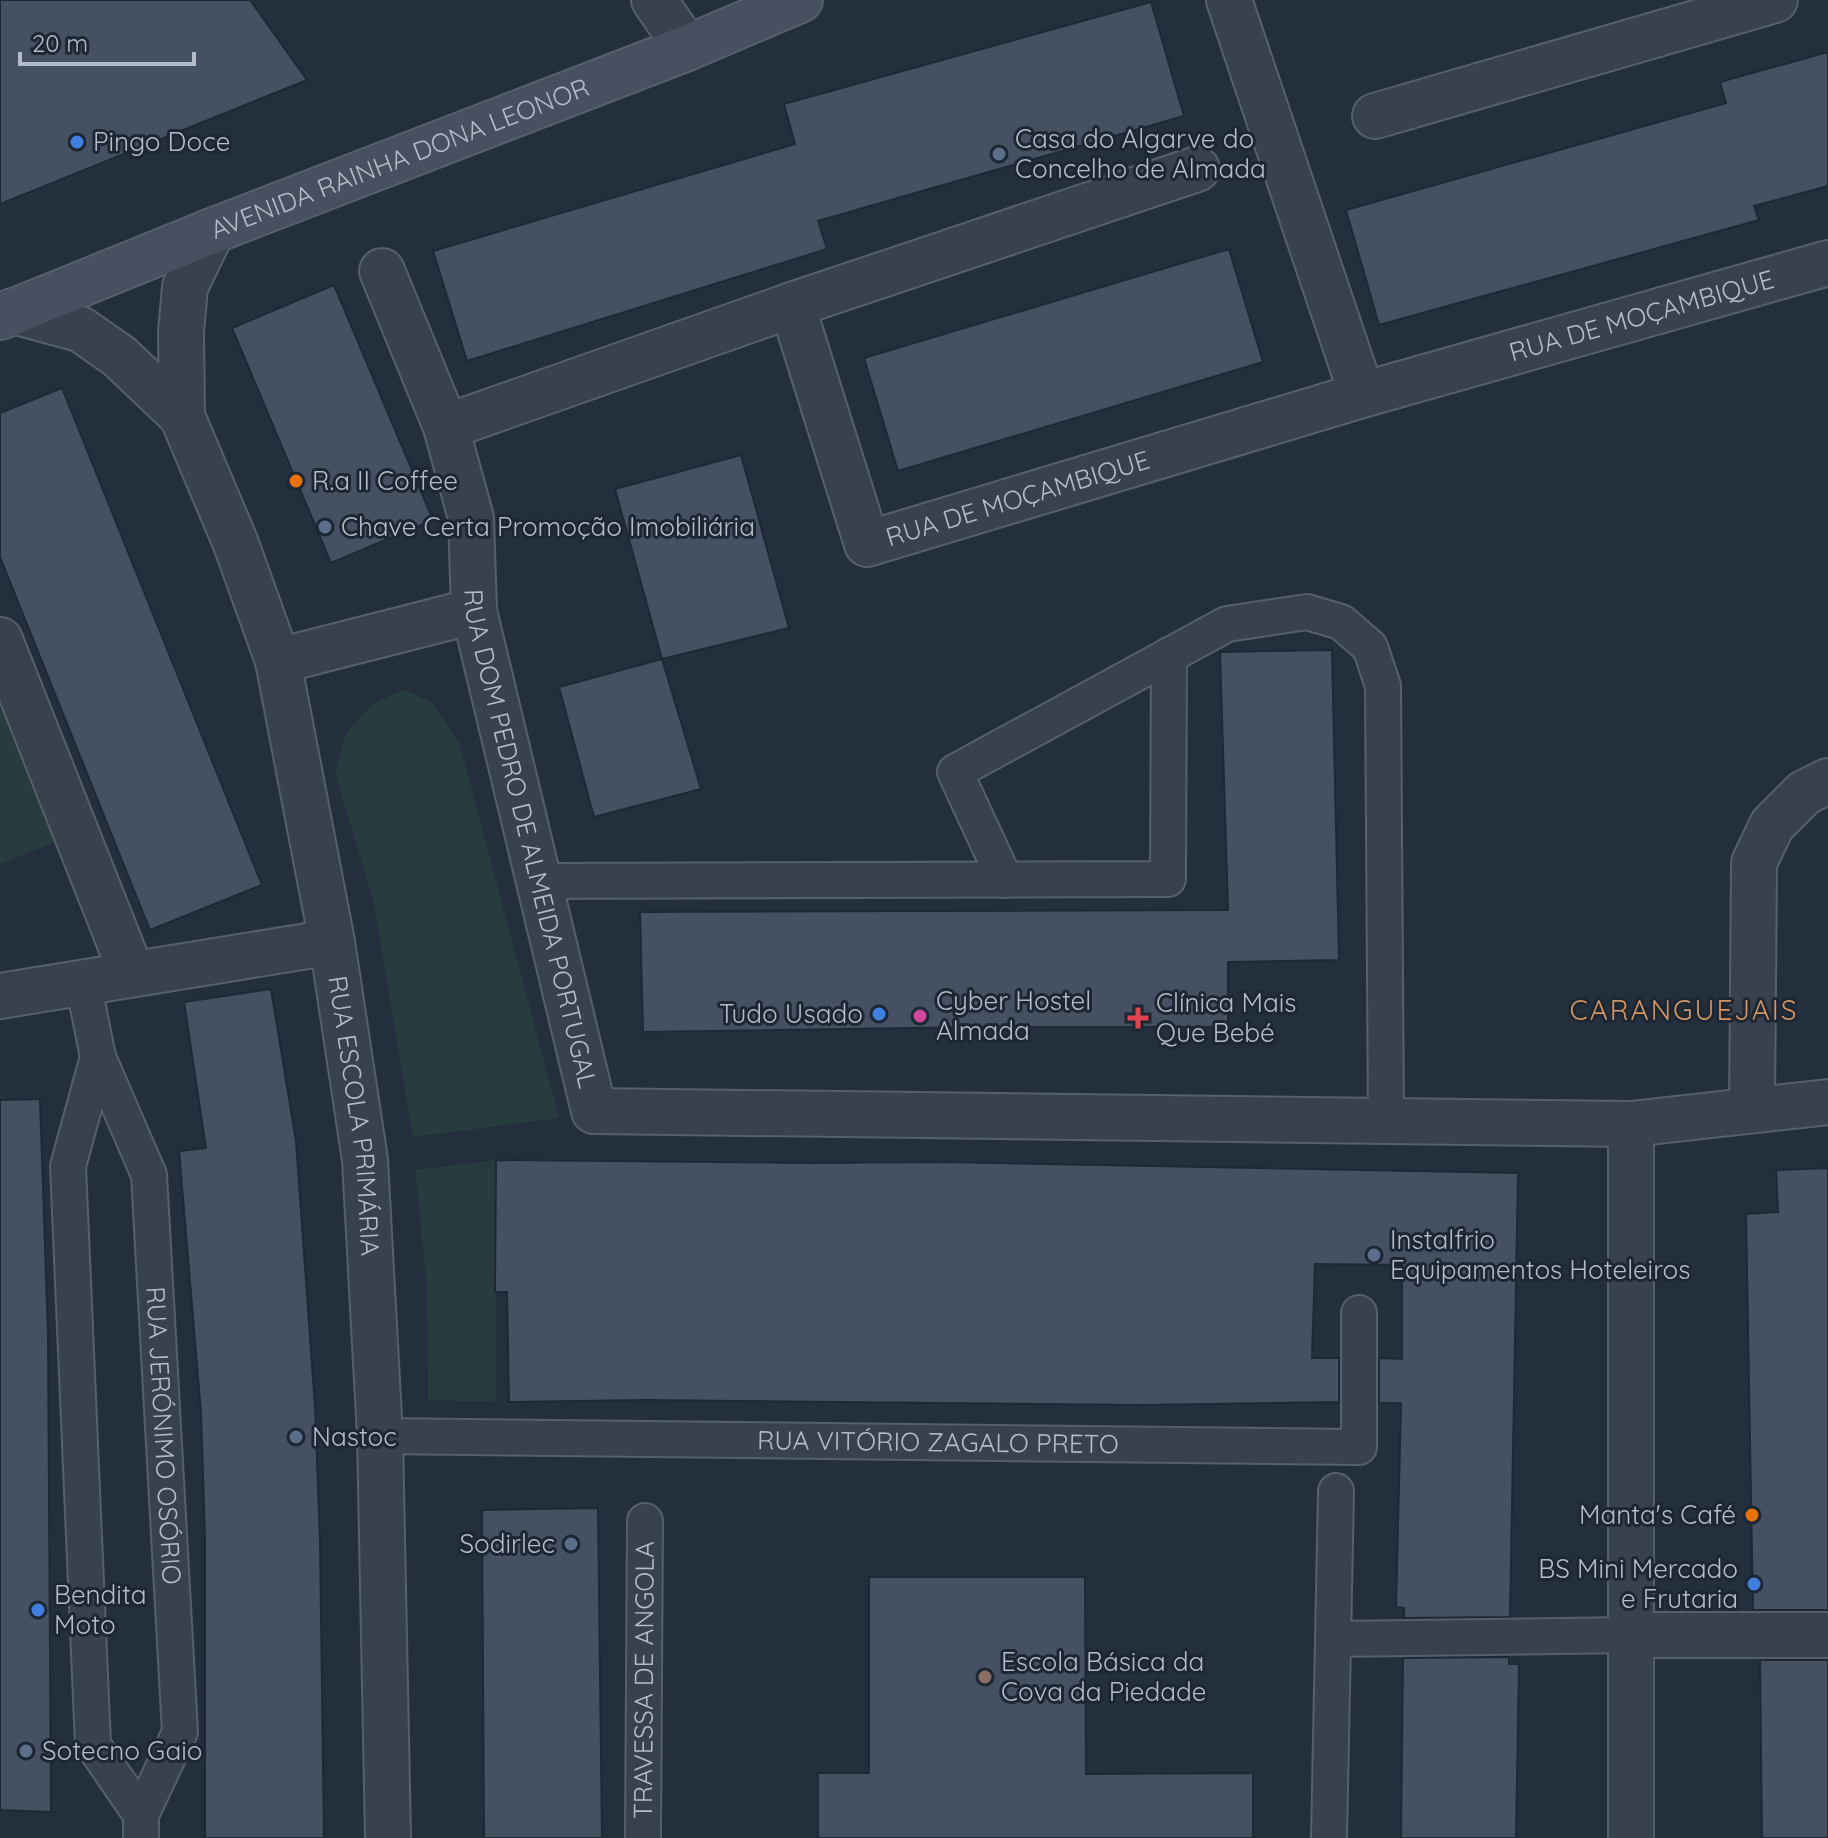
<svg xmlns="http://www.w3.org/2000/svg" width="1828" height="1838" font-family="Quicksand,sans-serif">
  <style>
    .green { fill: #263c3f }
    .building { fill: #455162; stroke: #1f2835; stroke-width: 2 }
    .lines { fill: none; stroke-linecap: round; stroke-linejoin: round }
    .lane-casing { stroke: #565f6c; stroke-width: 38 }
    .street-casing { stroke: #565f6c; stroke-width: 48 }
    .secondary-casing { stroke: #565f6c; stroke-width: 48 }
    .lane { stroke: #38414e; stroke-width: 34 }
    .street { stroke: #38414e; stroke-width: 44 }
    .secondary { stroke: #465061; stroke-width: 44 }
    .shop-dot { fill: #3f7fe0; stroke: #1d2633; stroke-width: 3 }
    .service-dot { fill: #5c6f8a; stroke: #1d2633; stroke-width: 3 }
    .food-dot { fill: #e8710a; stroke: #1d2633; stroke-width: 3 }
    .hotel-dot { fill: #d1479c; stroke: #1d2633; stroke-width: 3 }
    .health-dot { fill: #e0444e; stroke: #1d2633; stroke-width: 3 }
    .education-dot { fill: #8d6e63; stroke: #1d2633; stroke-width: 3 }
    .labels { text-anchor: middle; stroke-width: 6; stroke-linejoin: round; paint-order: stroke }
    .poi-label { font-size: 26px; fill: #b4bcc9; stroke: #1d2633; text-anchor: start }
    .street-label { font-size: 26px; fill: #b4bcc9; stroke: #1d2633 }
    .neighbourhood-label { font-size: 28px; letter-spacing: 2px; fill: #d59563; stroke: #1d2633 }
  </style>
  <rect width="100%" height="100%" fill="#242f3e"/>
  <!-- green -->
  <g class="green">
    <polygon points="403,690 432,702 460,745 559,1118 413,1137 374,903 335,773 346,733 372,704"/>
    <polygon points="0,704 56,842 0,864"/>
    <polygon points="496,1160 496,1402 428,1400 427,1286 415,1170"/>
  </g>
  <!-- building -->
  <g class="building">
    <polygon points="0,0 250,0 307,80 0,204"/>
    <polygon points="1151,2 1184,116 818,221 827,249 467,361 433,251 795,144 784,104"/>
    <polygon points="1828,52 1828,186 1754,206 1759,220 1379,325 1346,210 1726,103 1720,82"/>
    <polygon points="1229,249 1263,362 898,471 864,358"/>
    <polygon points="334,285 433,520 331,563 232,328"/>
    <polygon points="62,388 262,885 150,930 0,557 0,413"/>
    <polygon points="741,455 789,628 662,659 615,489"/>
    <polygon points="1332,650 1339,960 1228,962 1228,1027 981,1027 643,1032 640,912 1228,910 1220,652"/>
    <polygon points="662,659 701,789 594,817 559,687"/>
    <polygon points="271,989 296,1141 315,1406 320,1539 324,1838 205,1838 205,1539 201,1413 179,1151 206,1148 184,1002"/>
    <polygon points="40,1099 48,1335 51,1812 0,1810 0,1100"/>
    <polygon points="496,1160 810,1163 942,1162 1518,1173 1510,1617 1404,1618 1404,1608 1396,1607 1401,1403 1379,1403 1379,1358 1402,1359 1402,1265 1315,1264 1312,1358 1339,1358 1339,1402 1142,1405 646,1400 509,1402 507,1292 495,1292"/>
    <polygon points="1828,1168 1828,1610 1753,1610 1746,1214 1778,1212 1776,1170"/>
    <polygon points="598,1508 602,1838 484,1838 482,1510"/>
    <polygon points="869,1577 1085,1577 1086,1774 1253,1773 1253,1838 818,1838 818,1773 869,1773"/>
    <polygon points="1509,1657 1509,1664 1519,1664 1516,1838 1401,1838 1403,1658"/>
    <polygon points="1760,1660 1828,1660 1828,1838 1762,1838"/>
  </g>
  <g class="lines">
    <!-- lane casing -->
    <g class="lane-casing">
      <g id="lane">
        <polyline points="1005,880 955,772 1227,624 1307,612 1341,622 1370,647 1383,686 1386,1121"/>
        <polyline points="541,881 1168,879 1169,655"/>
        <path id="s1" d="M83 982 98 1057 149 1175 180 1732 141 1815V1838"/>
        <polyline points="98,1057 68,1166 93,1745 141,1815"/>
        <path id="s2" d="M380 1436 1359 1447V1313"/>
        <polyline points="1333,1639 1630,1635"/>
        <path id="s3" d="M643 1838 645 1521"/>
        <polyline points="1329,1838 1336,1491"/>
      </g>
    </g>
    <!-- street casing -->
    <g class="street-casing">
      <g id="street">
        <polyline points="654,0 687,48"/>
        <polyline points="1229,0 1362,395"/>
        <polyline points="1375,116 1775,0"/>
        <path id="s4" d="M212 231 185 287 181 332 182 416 236 544 278 661 332 942 365 1160 380 1436 388 1838"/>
        <path id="s5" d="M382 271 446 427 471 518 474 611 594 1111 1631 1124 1828 1102"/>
        <path id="s6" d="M792 305 867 544 1362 395 1828 263"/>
        <polyline points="13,311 80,329 119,356 182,416"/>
        <polyline points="446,427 792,305 1197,169"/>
        <polyline points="0,640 132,974"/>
        <polyline points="278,661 474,611"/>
        <polyline points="0,996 332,942"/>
        <polyline points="1752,1110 1754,863 1772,825 1804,793 1828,781"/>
        <polyline points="1631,1124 1631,1838"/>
        <polyline points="1630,1635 1828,1635"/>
      </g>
    </g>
    <!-- secondary casing -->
    <g class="secondary-casing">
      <g id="secondary">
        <path id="s7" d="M0 317 212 231 687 48 800 0"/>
      </g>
    </g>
    <!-- lane -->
    <use href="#lane" class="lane"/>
    <!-- street -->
    <use href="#street" class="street"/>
    <!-- secondary -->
    <use href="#secondary" class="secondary"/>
  </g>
  <!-- markers -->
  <g class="shop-dot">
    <circle cx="77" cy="142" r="8"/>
    <circle cx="879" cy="1014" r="8"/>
    <circle cx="1754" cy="1584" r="8"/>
    <circle cx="38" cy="1610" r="8"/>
  </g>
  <g class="service-dot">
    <circle cx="999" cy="154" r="8"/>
    <circle cx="325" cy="527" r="8"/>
    <circle cx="1374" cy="1255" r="8"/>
    <circle cx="296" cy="1437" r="8"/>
    <circle cx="571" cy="1544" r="8"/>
    <circle cx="26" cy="1751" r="8"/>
  </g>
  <g class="food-dot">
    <circle cx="296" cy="481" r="8"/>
    <circle cx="1752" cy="1515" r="8"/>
  </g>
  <circle class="hotel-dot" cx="920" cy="1016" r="8"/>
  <path class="health-dot" d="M1134 1006h8v8h8v8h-8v8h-8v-8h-8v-8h8z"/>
  <circle class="education-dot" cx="985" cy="1677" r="8"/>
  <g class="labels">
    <!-- poi labels -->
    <g class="poi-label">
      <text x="1015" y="148">Casa do Algarve do<tspan x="1015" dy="30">Concelho de Almada</tspan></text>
      <text x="93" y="151">Pingo Doce</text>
      <text x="312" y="490">R.a II Coffee</text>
      <text x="341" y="536">Chave Certa Promoção Imobiliária</text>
      <text x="936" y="1010">Cyber Hostel<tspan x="936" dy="30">Almada</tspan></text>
      <text x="1156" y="1012">Clínica Mais<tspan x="1156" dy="30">Que Bebé</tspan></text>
      <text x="863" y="1023" text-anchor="end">Tudo Usado</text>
      <text x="1390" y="1249">Instalfrio<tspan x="1390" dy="30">Equipamentos Hoteleiros</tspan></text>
      <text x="312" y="1446">Nastoc</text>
      <text x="1736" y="1524" text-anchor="end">Manta's Café</text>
      <text x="555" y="1553" text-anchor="end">Sodirlec</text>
      <text x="1738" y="1578" text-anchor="end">BS Mini Mercado<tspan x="1738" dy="30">e Frutaria</tspan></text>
      <text x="54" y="1604">Bendita<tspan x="54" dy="30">Moto</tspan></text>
      <text x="1001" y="1671">Escola Básica da<tspan x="1001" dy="30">Cova da Piedade</tspan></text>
      <text x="42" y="1760">Sotecno Gaio</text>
    </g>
    <!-- street labels -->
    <g class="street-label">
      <text dy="9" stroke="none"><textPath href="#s7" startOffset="430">AVENIDA RAINHA DONA LEONOR</textPath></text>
      <text dy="9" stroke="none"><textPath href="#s6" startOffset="1058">RUA DE MOÇAMBIQUE</textPath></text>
      <text dy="9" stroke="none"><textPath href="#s6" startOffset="408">RUA DE MOÇAMBIQUE</textPath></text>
      <text dy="9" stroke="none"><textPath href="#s5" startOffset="590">RUA DOM PEDRO DE ALMEIDA PORTUGAL</textPath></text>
      <text dy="9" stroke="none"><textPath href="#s4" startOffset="916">RUA ESCOLA PRIMÁRIA</textPath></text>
      <text dy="9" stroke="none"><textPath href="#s1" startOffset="466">RUA JERÓNIMO OSÓRIO</textPath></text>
      <text dy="9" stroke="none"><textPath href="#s2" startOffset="558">RUA VITÓRIO ZAGALO PRETO</textPath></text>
      <text dy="9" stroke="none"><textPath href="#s3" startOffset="158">TRAVESSA DE ANGOLA</textPath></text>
    </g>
    <!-- neighbourhood labels -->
    <g class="neighbourhood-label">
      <text x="1684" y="1020">CARANGUEJAIS</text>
    </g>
  </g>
  <!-- scale -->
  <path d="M20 52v12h174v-12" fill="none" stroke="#b4bcc9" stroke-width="4"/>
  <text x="32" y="52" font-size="24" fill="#b4bcc9" stroke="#1d2633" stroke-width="6" paint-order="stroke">20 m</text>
</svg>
